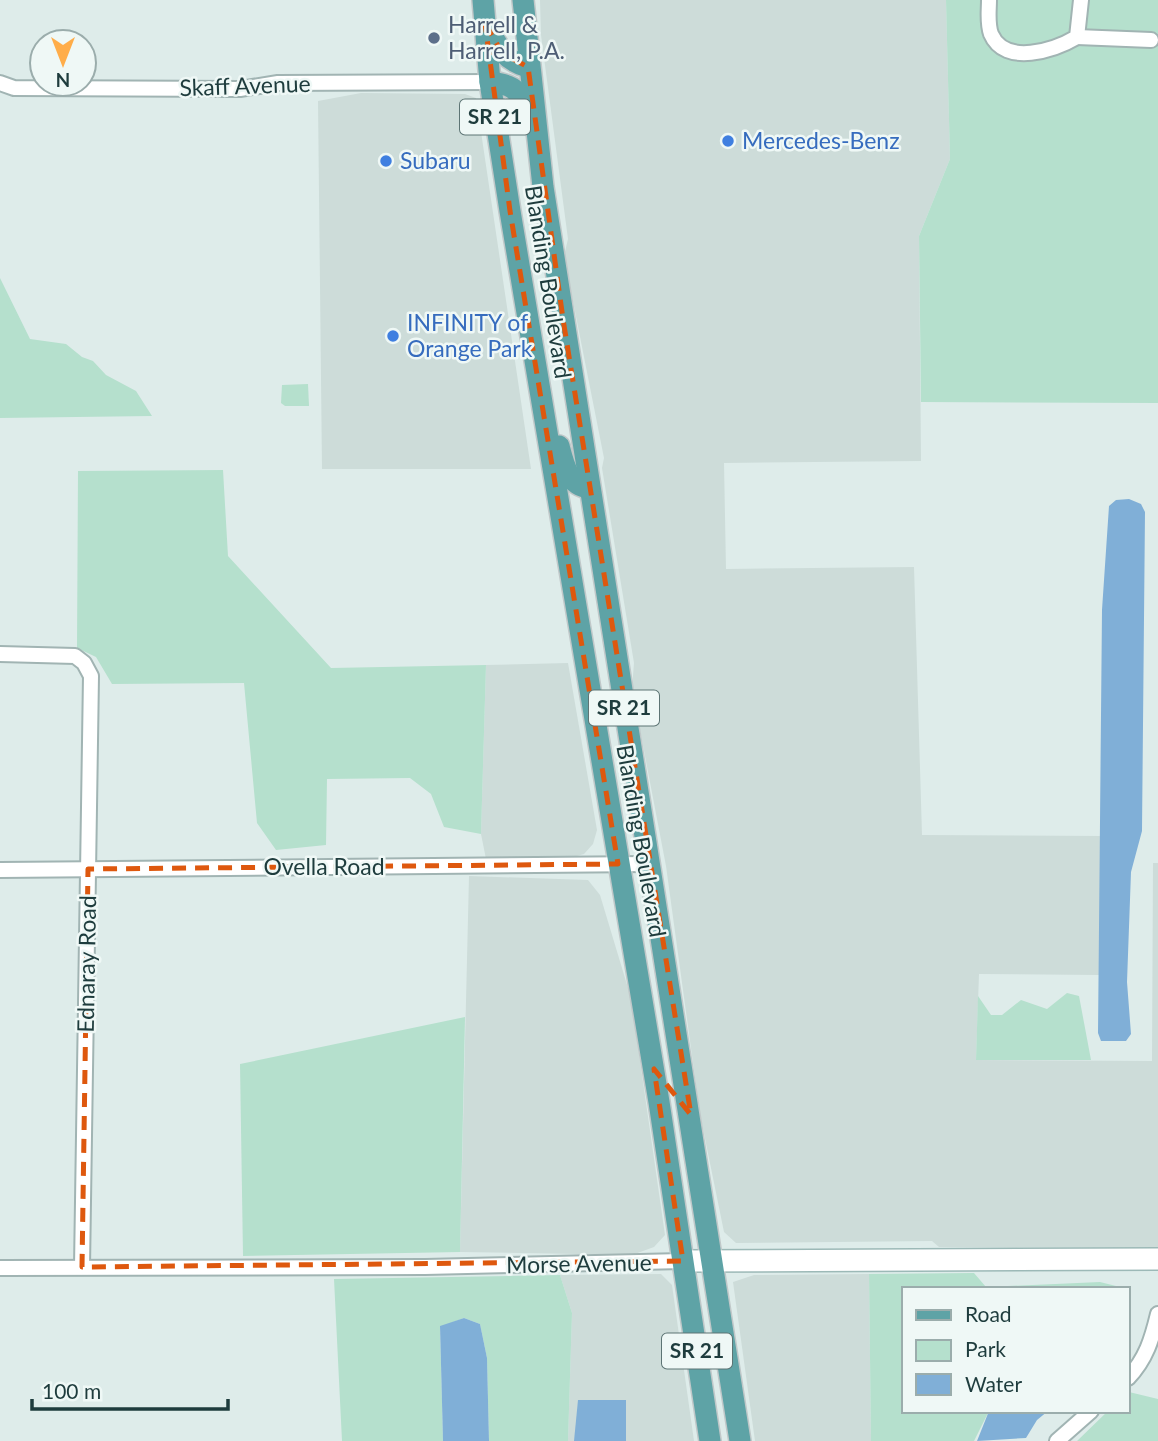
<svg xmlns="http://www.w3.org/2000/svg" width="1158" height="1441" font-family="Lato,sans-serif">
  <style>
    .built { fill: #cddcd9 }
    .green { fill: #b5e0cd }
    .water { fill: #80afd7 }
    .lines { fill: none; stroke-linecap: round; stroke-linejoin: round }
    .street-casing { stroke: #a1b4b3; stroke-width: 18 }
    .secondary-casing { stroke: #9cb9b7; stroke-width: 24 }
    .primary-casing { stroke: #c0c8c9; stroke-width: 24 }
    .street { stroke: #fff; stroke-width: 14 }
    .secondary { stroke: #fff; stroke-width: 21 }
    .primary { stroke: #5ea3a6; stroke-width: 21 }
    .marked { fill: none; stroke: #de580e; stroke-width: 5; stroke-dasharray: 14 9; stroke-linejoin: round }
    .service-dot { fill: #5c6f8a; stroke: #eff8f6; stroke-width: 2.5 }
    .shop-dot { fill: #3f7fe0; stroke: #eff8f6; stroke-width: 2.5 }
    .labels { text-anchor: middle; stroke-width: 5; stroke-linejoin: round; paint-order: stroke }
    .shield { fill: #eff8f6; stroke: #5d7474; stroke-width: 2 }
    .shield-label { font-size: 21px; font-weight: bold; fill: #1e3c3d }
    .service-label { font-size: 23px; fill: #4e5e75; stroke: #eff8f6; text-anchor: start }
    .street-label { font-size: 23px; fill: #1e3c3d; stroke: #eff8f6 }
    .shop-label { font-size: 23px; fill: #366cbe; stroke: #eff8f6; text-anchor: start }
  </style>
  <rect width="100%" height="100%" fill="#deecea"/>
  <!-- built -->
  <g class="built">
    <polygon points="540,0 946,0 950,159 919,236 921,461 724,463 726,569 914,567 922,835 1102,836 1099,975 979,974 976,1060 1152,1061 1153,863 1158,863 1158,1252 1149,1252 1148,1248 939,1247 932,1241 736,1243 724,1232 700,1114 666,866 632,688 634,663 602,468 604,458 564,256 568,239 541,35"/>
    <polygon points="361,93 465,94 476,98 531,469 322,469 318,101"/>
    <polygon points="568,663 597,830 593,844 584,854 563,860 486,859 481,834 486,665"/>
    <polygon points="469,876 588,880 600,895 631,998 665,1235 654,1247 632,1255 460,1252"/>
    <polygon points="661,1274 672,1285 694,1441 568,1441 572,1313 560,1275"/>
    <polygon points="869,1274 871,1441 755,1441 733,1282 754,1275"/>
  </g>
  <!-- green -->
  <g class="green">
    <polygon points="946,0 1158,0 1158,403 921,402 919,236 950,159"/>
    <polygon points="0,278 30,339 66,344 82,357 93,361 106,375 136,391 152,416 0,418"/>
    <polygon points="308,384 309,406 285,406 281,403 282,385"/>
    <polygon points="223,470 228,556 331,668 486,665 481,834 444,827 431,794 410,778 327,779 326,845 276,850 257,823 244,683 112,684 96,657 77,648 78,471"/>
    <polygon points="1067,993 1079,996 1091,1060 976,1060 978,996 991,1015 1002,1015 1021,1000 1047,1009"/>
    <polygon points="465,1017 460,1252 243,1256 240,1064"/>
    <polygon points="974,1273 986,1287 1100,1282 1128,1289 904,1289 904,1411 989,1411 974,1441 871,1441 869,1274"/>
    <polygon points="560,1275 572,1313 568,1441 489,1441 487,1358 480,1324 464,1318 440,1327 443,1441 342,1441 334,1279"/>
    <polygon points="1129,1392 1158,1399 1158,1441 1077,1441 1108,1411 1128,1411"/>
  </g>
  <!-- water -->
  <g class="water">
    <polygon points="1129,499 1141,504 1145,512 1142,831 1131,872 1127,982 1131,1034 1126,1041 1101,1041 1098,1033 1102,610 1109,506 1116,500"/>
    <polygon points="464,1318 480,1324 487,1358 489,1441 443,1441 440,1326"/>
    <polygon points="578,1400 626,1400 626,1441 574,1441"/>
    <polygon points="989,1411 1048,1411 1037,1420 1026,1438 977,1441"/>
  </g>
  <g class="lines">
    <!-- street casing -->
    <g class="street-casing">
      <g id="street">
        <path d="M989 0C989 11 987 23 991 34 1005 67 1055 50 1077 37L1081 0"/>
        <polyline points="1077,37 1151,40"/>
        <polyline points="0,83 14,88 240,89 278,83 490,82"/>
        <polyline points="0,654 75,656 84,663 91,676 82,1267"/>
        <polyline points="0,870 648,864"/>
        <polyline points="0,1268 425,1267 683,1261"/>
        <path d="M1128 1378C1146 1359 1152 1339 1158 1314"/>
        <polyline points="1057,1441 1091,1411"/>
      </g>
    </g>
    <!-- secondary casing -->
    <g class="secondary-casing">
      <polyline id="secondary" points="683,1261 1158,1259"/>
    </g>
    <!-- primary casing -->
    <g class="primary-casing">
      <g id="primary">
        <polyline points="483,0 490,82 510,211 659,1102 710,1441"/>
        <polyline points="523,0 543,187 740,1441"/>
        <path d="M489 30C499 49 506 61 528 67"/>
        <path d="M490 82C516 85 517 90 528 112"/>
        <path d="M559 446C564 465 568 485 589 488"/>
      </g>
    </g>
    <!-- street -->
    <use href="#street" class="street"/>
    <!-- secondary -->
    <use href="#secondary" class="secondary"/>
    <!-- primary -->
    <use href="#primary" class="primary"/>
  </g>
  <!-- marked area -->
  <path class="marked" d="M485 23 502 53 528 67 563 319 691 1115 654 1069 683 1261 82 1267 88 869 618 864 510 211Z"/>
  <!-- markers -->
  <circle class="service-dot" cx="434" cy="38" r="7"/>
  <g class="shop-dot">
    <circle cx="728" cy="141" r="7"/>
    <circle cx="386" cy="161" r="7"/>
    <circle cx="393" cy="336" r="7"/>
  </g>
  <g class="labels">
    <!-- shield labels -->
    <g class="shield">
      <rect x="460" y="99.5" width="70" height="35" rx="5"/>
      <rect x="589" y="690.5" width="70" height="35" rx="5"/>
      <rect x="662" y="1333.5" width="70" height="35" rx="5"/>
    </g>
    <g class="shield-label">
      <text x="495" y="124">SR 21</text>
      <text x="624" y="715">SR 21</text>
      <text x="697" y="1358">SR 21</text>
    </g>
    <!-- service labels -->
    <g class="service-label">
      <text x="448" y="33">Harrell &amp;<tspan x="448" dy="26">Harrell, P.A.</tspan></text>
    </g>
    <!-- street labels -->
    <g class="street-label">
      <text transform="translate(245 86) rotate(-2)" y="8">Skaff Avenue</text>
      <text transform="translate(548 282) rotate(81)" y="8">Blanding Boulevard</text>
      <text transform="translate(641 841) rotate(80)" y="8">Blanding Boulevard</text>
      <text x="324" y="875">Ovella Road</text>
      <text transform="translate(87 964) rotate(-89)" y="8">Ednaray Road</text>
      <text transform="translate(579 1264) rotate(-1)" y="8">Morse Avenue</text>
    </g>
    <!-- shop labels -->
    <g class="shop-label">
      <text x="742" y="149">Mercedes-Benz</text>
      <text x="400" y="169">Subaru</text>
      <text x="407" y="331">INFINITY of<tspan x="407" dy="26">Orange Park</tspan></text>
    </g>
  </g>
  <!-- legend -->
  <rect x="902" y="1287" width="228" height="126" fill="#eff8f6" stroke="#9badac" stroke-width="2"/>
  <rect x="916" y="1310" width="35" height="10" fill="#5ea3a6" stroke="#9badac" stroke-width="2"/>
  <text x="965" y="1322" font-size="21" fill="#1e3c3d">Road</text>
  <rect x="916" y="1340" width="35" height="21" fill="#b5e0cd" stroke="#9badac" stroke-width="2"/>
  <text x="965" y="1357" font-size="21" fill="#1e3c3d">Park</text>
  <rect x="916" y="1374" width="35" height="21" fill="#80afd7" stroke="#9badac" stroke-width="2"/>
  <text x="965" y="1392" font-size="21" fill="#1e3c3d">Water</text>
  <!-- north arrow -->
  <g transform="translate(63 63) rotate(180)"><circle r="33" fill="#eff8f6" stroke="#9badac" stroke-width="2"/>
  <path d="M0-5L12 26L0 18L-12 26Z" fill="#ffad49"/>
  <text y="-10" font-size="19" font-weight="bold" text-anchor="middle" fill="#1e3c3d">N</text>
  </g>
  <!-- scale -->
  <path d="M32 1399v10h196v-10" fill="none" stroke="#1e3c3d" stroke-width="3.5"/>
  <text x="42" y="1399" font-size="21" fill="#1e3c3d" stroke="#eff8f6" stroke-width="5" paint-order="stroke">100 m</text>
</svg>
